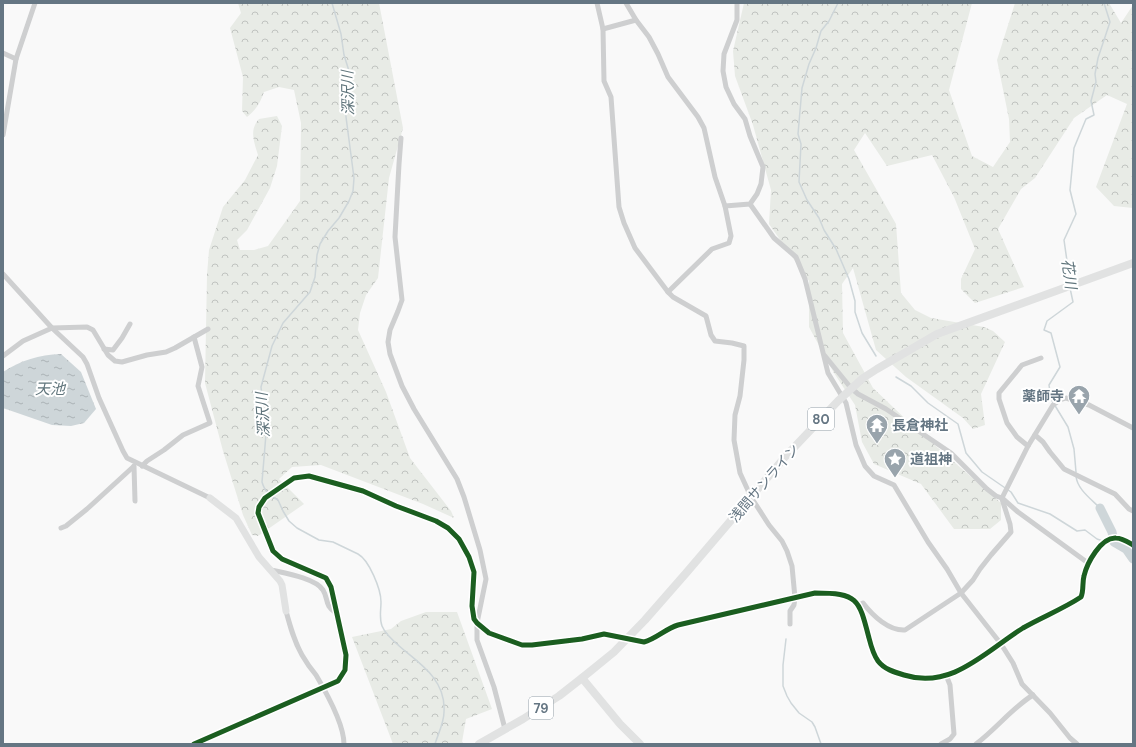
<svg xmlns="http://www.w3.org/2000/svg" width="1136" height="747" font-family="'DM Sans','Noto Sans JP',sans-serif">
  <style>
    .forest { fill: url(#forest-crowns) }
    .water { fill: url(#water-ripples) }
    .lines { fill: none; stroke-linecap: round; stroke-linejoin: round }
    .stream { stroke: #ced6d9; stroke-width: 1.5 }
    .river { stroke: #ced6d9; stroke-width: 9 }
    .street { stroke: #cecfd0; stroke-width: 5 }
    .secondary { stroke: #e1e2e2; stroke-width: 7 }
    .primary { stroke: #e1e2e2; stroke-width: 8 }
    .cycleway-casing { stroke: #fff; stroke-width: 8 }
    .cycleway { stroke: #1b5e20; stroke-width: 5 }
    .labels { text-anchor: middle; stroke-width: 4; stroke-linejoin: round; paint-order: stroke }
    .shield { fill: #fff; stroke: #939fa8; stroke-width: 1 }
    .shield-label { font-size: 13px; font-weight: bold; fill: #657683 }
    .poi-label { font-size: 14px; font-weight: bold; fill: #657683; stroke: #fff; text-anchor: start }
    .street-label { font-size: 14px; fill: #657683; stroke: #fff }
    .water-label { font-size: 15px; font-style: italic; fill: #60757c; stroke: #fff }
  </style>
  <defs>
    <pattern id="forest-crowns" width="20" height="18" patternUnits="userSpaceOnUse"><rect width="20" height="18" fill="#e8ebe6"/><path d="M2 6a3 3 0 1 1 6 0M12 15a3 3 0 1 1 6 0" fill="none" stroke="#c0c3c0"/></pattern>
    <pattern id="water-ripples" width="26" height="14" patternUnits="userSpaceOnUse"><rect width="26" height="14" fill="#ced6d9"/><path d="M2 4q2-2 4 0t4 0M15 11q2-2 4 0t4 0" fill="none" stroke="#abb2b5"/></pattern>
  </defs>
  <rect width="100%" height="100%" fill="#f9f9f9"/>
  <!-- forest -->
  <g class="forest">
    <path d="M238 3H379L403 128 389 178 378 278 366 295 360 313 358 330 386 392 410 458 451 511 454 518 423 504 321 465 292 467 279 479 304 504 258 536 252 535 243 515 223 451 205 383 207 275 209 250 223 207 245 180 258 155C254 142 249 130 259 119L277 116 282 126 277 166 270 188 247 230 237 240 240 250H254L268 246 300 201 301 123 294 90 279 87 264 92C260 103 256 110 247 117L242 111 243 77 230 28 241 13Z"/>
    <polygon points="744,3 972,3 949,90 972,156 993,167 1010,142 1009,119 997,60 1015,3 1109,3 1121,23 1133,5 1133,208 1114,206 1096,187 1127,104 1107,95 1074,118 1035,178 1021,189 998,229 1024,287 975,303 961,289 961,279 975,249 954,197 932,155 887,166 865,133 854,150 896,224 901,293 915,310 931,318 984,327 993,331 1005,342 981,394 985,425 973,429 963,418 906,377 876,350 853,268 842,284 843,333 873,388 914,427 1001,503 1001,520 990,529 954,529 921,484 874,464 862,442 855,405 834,373 809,327 809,281 769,224 771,190 753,125 735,76 733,51"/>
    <polygon points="426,612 457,612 492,709 466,719 462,742 463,744 393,744 352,637 391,629 401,621"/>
  </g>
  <!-- water -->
  <path class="water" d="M61 354 81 372 96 409 84 423 71 426 52 425 3 408V372C22 360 38 355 61 354Z"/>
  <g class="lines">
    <!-- stream -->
    <g class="stream">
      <path d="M332 3 341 34 344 55 349 71 345 97 346 117 354 178 353 191 349 201 339 218 328 231 320 244 317 255 315 277 310 292 283 323 272 346 261 387 266 434 262 482C265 492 269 495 278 500L283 511 289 521 297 528 319 540 333 542 358 554C369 560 381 589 381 602 381 610 379 618 382 626 386 636 397 644 405 651 425 667 446 683 444 712 444 723 438 734 435 744"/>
      <polyline points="838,3 829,21 821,31 816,48 809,64 802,88 798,134 801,144 799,182 807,200 819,218 824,230 836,249 849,279 855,301 855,312 862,333 876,356"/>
      <polyline points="1070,282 1064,240 1076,214 1070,190 1074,148 1086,119 1094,115 1091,101 1096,82 1095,74 1098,58 1110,22 1104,3"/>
      <polyline points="1070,288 1073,302 1047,321 1044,330 1051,333 1060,367 1049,385 1051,399 1068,427 1074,449 1076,472"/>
      <polyline points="896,377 911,386 928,403 958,424 966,453 982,472 1011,492 1018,503 1050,514 1077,531 1085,530 1097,539 1103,541"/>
      <path d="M1076 476C1077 489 1091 499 1100 508"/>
      <polyline points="1107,543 1114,542"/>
      <polyline points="786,639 783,665 783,686 787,696 791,703 799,713 812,722 815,727 821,744"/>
    </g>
    <!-- river -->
    <polyline class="river" points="1100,508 1112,532 1114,542 1126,549 1133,559"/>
    <!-- street -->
    <g class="street">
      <polyline points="597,3 603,29 604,81 611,97 619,207 624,223 635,248 668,292 673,297 706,316 711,335 715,341 732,343 744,346 744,360 740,396 735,415 734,440 740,473 751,497 769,525 782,541 787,551 792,566 795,598 794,605 790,611 790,624"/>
      <polyline points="626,3 636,20 649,37 658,54 668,77 698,117 704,128 715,177 725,206 731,236 729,243 712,249 668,292"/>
      <polyline points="603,29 636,20"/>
      <polyline points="3,53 16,59"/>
      <polyline points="3,135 16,59 35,3"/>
      <polyline points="401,138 399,164 395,237 402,300 398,311 390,330 388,342 390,354 402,386 414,409 457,479 464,497 480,550 486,579 477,623 477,640 494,687 505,729"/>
      <polyline points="750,204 774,238 796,257 805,279 828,373 846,403 856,445 865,466 874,476 894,485 928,542 947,569 961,593 1001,644 1013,663 1022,684 1050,713 1070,738 1077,744"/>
      <polyline points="725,206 750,204 757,194 761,184 763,167 750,136 745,119 734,104 726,87 723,71 724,54 737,20 737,3"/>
      <polyline points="3,274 52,328 83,357 87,364 99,398 123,451 127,458 210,498"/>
      <polyline points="104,349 113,350 122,338 130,324"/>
      <polyline points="3,356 23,341 52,328 87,327 93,330 108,355 115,361 122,362 147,355 166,352 175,348 208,329"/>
      <polyline points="825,356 851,388 858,394 886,409 951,453 987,489 996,496 1002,498 1018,512 1088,563"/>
      <polyline points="1035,435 1043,442 1050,452 1064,469 1115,494 1129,509 1133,511"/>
      <polyline points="1028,446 1017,437 1007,423 999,399 999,393 1022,365 1041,358"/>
      <polyline points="134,466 135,501"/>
      <polyline points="142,466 147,461 164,450 183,435 210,423 198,386 202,367 194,337"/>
      <polyline points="1002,498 1028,446 1053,405 1060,400 1066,398 1089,405 1133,428"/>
      <polyline points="61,528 66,526 87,509 133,467"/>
      <path d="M271 570C284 573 315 578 323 590 329 600 324 605 336 613"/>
      <path d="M859 605 863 603C873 616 889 631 905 630L961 593 973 580 980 569 991 555 1011 532 1010 524 1002 499"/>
      <path d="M286 611C290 626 294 641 302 655 306 662 311 669 316 675 326 692 344 725 344 744"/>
      <path d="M194 744 338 681 345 670 346 655 331 587 326 578 282 559 273 551 258 513 259 507 265 498 294 478 309 476 363 491 396 506 436 521 448 528 459 539 469 557 474 572 472 606 474 619 477 623 489 633 522 645H532L582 639 604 634 644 642C656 639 665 629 678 625L815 593C858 593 859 599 869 638 871 646 873 654 878 661 884 669 894 672 904 675 952 690 986 651 1023 628 1042 617 1063 609 1081 597 1084 590 1082 583 1084 576 1087 563 1101 537 1116 538 1122 538 1128 542 1133 545"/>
      <polyline points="941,744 950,739 954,734 950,685 946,675"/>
      <path d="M976 744C996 729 1012 708 1033 695"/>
    </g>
    <!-- secondary -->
    <polyline class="secondary" points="210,498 236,518 259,557 280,581 282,585 286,611"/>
    <!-- primary -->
    <g class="primary">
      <polyline points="582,678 620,724 640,744"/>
      <polyline points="479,744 523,719 559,696 582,678 614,652 645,620 687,572 785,457 838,401 863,378 877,369 937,334 1133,263"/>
    </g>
    <!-- cycleway casing -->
    <g class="cycleway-casing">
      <path id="cycleway" d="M194 744 338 681 345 670 346 655 331 587 326 578 282 559 273 551 258 513 259 507 265 498 294 478 309 476 363 491 396 506 436 521 448 528 459 539 469 557 474 572 472 606 474 619 477 623 489 633 522 645H532L582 639 604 634 644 642C656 639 665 629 678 625L815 593C858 593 859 599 869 638 871 646 873 654 878 661 884 669 894 672 904 675 952 690 986 651 1023 628 1042 617 1063 609 1081 597 1084 590 1082 583 1084 576 1087 563 1101 537 1116 538 1122 538 1128 542 1133 545"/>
    </g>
    <!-- cycleway -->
    <use href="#cycleway" class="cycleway"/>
  </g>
  <!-- icons -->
  <defs>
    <g id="temple-pin" transform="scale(1.15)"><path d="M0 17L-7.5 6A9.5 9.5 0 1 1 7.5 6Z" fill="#99a4ac" stroke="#fff"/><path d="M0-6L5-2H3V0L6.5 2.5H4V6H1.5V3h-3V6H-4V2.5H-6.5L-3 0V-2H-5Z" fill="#fff"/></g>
    <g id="sight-pin" transform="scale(1.15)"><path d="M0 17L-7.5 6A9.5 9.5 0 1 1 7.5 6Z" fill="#99a4ac" stroke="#fff"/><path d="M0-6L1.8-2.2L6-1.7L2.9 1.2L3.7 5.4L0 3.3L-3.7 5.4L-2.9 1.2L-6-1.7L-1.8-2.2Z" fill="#fff"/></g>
  </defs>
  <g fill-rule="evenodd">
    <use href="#temple-pin" x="1079" y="396"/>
    <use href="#temple-pin" x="877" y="425"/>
    <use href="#sight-pin" x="895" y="459"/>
  </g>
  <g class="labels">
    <!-- shield labels -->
    <g class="shield">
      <rect x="808" y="408" width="26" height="22" rx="3"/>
      <rect x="529" y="697" width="24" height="22" rx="3"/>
    </g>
    <g class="shield-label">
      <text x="821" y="424">80</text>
      <text x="541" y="713">79</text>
    </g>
    <!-- poi labels -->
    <g class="poi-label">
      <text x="1064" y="401" text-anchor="end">薬師寺</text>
      <text x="892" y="430">長倉神社</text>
      <text x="910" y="464">道祖神</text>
    </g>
    <!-- street labels -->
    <g class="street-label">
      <text transform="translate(764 483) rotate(-49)" y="5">浅間サンライン</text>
    </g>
    <!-- water labels -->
    <g class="water-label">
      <text transform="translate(348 93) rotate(-91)" y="5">深沢川</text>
      <text transform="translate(1069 274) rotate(82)" y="5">花川</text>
      <text x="50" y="394">天池</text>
      <text transform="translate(263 415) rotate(-93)" y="5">深沢川</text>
    </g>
  </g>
  <!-- border -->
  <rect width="1136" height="747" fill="none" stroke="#657683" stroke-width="8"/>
</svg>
